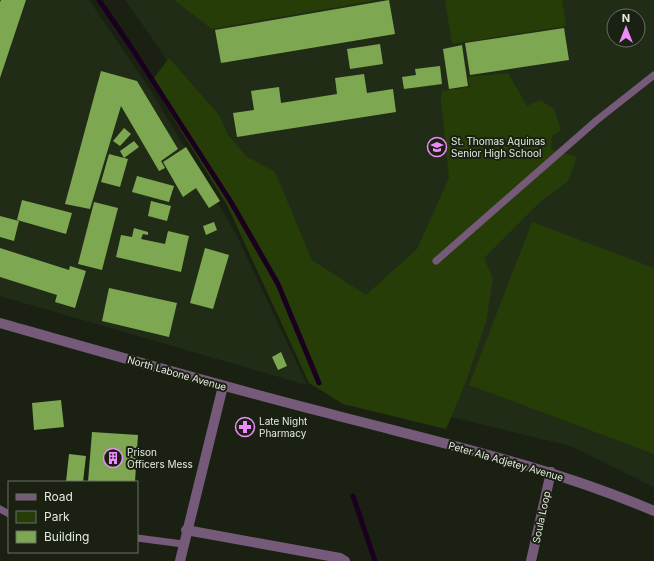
<svg xmlns="http://www.w3.org/2000/svg" width="654" height="561" font-family="Inter,sans-serif">
  <style>
    .built { fill: #212c16; fill-rule: evenodd }
    .green { fill: #273d08 }
    .lines { fill: none; stroke-linecap: round; stroke-linejoin: round }
    .stream { stroke: #1a001e; stroke-width: 5 }
    .building { fill: #7ea751 }
    .service { stroke: #755b79; stroke-width: 7 }
    .minor { stroke: #755b79; stroke-width: 10 }
    .tertiary { stroke: #755b79; stroke-width: 10 }
    .labels { text-anchor: middle; stroke-width: 4; stroke-linejoin: round; paint-order: stroke }
    .poi-label { font-size: 10px; fill: #e4eadf; stroke: #1a2112; text-anchor: start }
    .street-label { font-size: 10px; fill: #e4eadf; stroke: #1a2112 }
  </style>
  <rect width="100%" height="100%" fill="#1a2112"/>
  <!-- built -->
  <g class="built">
    <polygon points="0,0 89,0 151,91 236,234 307,385 0,296"/>
    <path d="M125 0H654V487L571 446 339 390 284 248 157 45ZM614 16H638V40H614Z"/>
  </g>
  <!-- green -->
  <g class="green">
    <polygon points="174,0 377,0 212,29"/>
    <polygon points="445,0 562,0 566,26 452,44"/>
    <polygon points="169,58 218,114 228,135 246,156 275,172 312,260 366,295 417,249 449,178 441,100 442,91 470,87 468,77 508,73 527,106 540,100 554,109 561,130 552,136 551,149 577,157 568,181 540,202 484,258 493,279 486,322 467,379 446,429 343,404 309,383 227,205 151,82"/>
    <polygon points="532,222 654,268 654,454 469,385"/>
  </g>
  <g class="lines">
    <!-- stream -->
    <g class="stream">
      <polyline points="99,0 131,47 231,202 278,284 319,383"/>
      <polyline points="353,496 375,561"/>
    </g>
  </g>
  <!-- building -->
  <g class="building">
    <polygon points="1,0 26,0 0,78 0,2"/>
    <polygon points="389,0 395,34 221,63 215,30"/>
    <polygon points="564,28 569,60 470,75 465,43"/>
    <polygon points="380,44 383,64 350,69 347,49"/>
    <polygon points="462,45 468,86 449,89 443,49"/>
    <polygon points="440,66 442,84 404,89 402,77 416,75 415,69"/>
    <polygon points="101,71 137,81 178,149 161,161 165,168 159,171 121,106 90,209 65,204"/>
    <polygon points="364,74 367,93 393,89 396,112 237,137 233,113 254,110 251,91 279,87 281,103 337,94 335,78"/>
    <polygon points="124,128 131,134 120,146 113,141"/>
    <polygon points="134,141 139,147 124,158 120,151"/>
    <polygon points="186,147 220,201 209,208 196,188 183,197 163,162"/>
    <polygon points="109,154 128,159 120,187 101,182"/>
    <polygon points="137,176 174,186 169,202 132,192"/>
    <polygon points="22,200 72,213 66,234 17,220"/>
    <polygon points="151,201 171,206 167,221 148,216"/>
    <polygon points="94,202 118,208 102,270 78,264"/>
    <polygon points="0,216 19,221 14,241 0,237"/>
    <polygon points="214,222 217,230 206,235 203,226"/>
    <polygon points="134,228 148,232 148,235 143,234 141,239 165,244 168,231 189,236 181,272 116,257 121,235 132,237"/>
    <polygon points="0,248 69,270 70,266 86,271 75,308 55,302 57,295 0,277"/>
    <polygon points="205,248 229,255 213,309 190,303"/>
    <polygon points="109,288 177,303 169,337 102,321"/>
    <polygon points="281,352 287,366 278,370 272,357"/>
    <polygon points="61,400 64,427 34,430 32,403"/>
    <polygon points="92,432 138,435 135,482 88,482"/>
    <polygon points="69,454 86,456 83,482 66,482"/>
  </g>
  <g class="lines">
    <!-- service -->
    <g class="service">
      <polyline points="436,261 597,120 654,75"/>
      <polyline points="0,509 9,514"/>
      <polyline points="137,538 183,544"/>
    </g>
    <!-- minor -->
    <g class="minor">
      <polyline points="186,530 340,558 345,561"/>
      <polyline points="180,561 223,386"/>
      <polyline points="531,561 551,472"/>
    </g>
    <!-- tertiary -->
    <path class="tertiary" d="M0 323C109 354 217 385 327 413 437 442 549 466 654 511"/>
  </g>
  <!-- icons -->
  <defs>
    <g id="school-ring" transform="scale(1)"><circle r="9.5" fill="#1a2112" stroke="#ec8cfa" stroke-width="1.5"/><path d="M0-5L7-2L0 1L-7-2ZM-4 1L0 2.5L4 1V4Q0 6-4 4Z" fill="#ec8cfa"/></g>
    <g id="pharmacy-ring" transform="scale(1)"><circle r="9.5" fill="#1a2112" stroke="#ec8cfa" stroke-width="1.5"/><path d="M-2-6h4v4h4v4h-4v4h-4v-4h-4v-4h4Z" fill="#ec8cfa"/></g>
    <g id="building-ring" transform="scale(1)"><circle r="9.5" fill="#1a2112" stroke="#ec8cfa" stroke-width="1.5"/><path d="M-4-6H4V6H1V3H-1V6H-4ZM-2.5-4.3h1.7v1.8h-1.7ZM.8-4.3h1.7v1.8H.8ZM-2.5-1h1.7V.8h-1.7ZM.8-1h1.7V.8H.8Z" fill="#ec8cfa"/></g>
  </defs>
  <g fill-rule="evenodd">
    <use href="#school-ring" x="437" y="147"/>
    <use href="#pharmacy-ring" x="245" y="427"/>
    <use href="#building-ring" x="113" y="458"/>
  </g>
  <g class="labels">
    <!-- poi labels -->
    <g class="poi-label">
      <text x="451" y="145">St. Thomas Aquinas<tspan x="451" dy="12">Senior High School</tspan></text>
      <text x="259" y="425">Late Night<tspan x="259" dy="12">Pharmacy</tspan></text>
      <text x="127" y="456">Prison<tspan x="127" dy="12">Officers Mess</tspan></text>
    </g>
    <!-- street labels -->
    <g class="street-label">
      <text transform="translate(177 373) rotate(16)" y="4">North Labone Avenue</text>
      <text transform="translate(506 461) rotate(16)" y="4">Peter Ala Adjetey Avenue</text>
      <text transform="translate(541 517) rotate(-78)" y="4">Soula Loop</text>
    </g>
  </g>
  <!-- legend -->
  <rect x="8" y="481" width="130" height="72" fill="#1a2112" stroke="#6b7164"/>
  <rect x="16" y="494" width="20" height="6" fill="#755b79" stroke="#6b7164"/>
  <text x="44" y="501" font-size="12" fill="#e4eadf">Road</text>
  <rect x="16" y="511" width="20" height="12" fill="#273d08" stroke="#6b7164"/>
  <text x="44" y="521" font-size="12" fill="#e4eadf">Park</text>
  <rect x="16" y="531" width="20" height="12" fill="#7ea751" stroke="#6b7164"/>
  <text x="44" y="541" font-size="12" fill="#e4eadf">Building</text>
  <!-- north arrow -->
  <g transform="translate(626 28)"><circle r="19" fill="#1a2112" stroke="#6b7164"/>
  <path d="M0-3L7 15L0 10L-7 15Z" fill="#ec8cfa"/>
  <text y="-6" font-size="11" font-weight="bold" text-anchor="middle" fill="#e4eadf">N</text>
  </g>
</svg>
